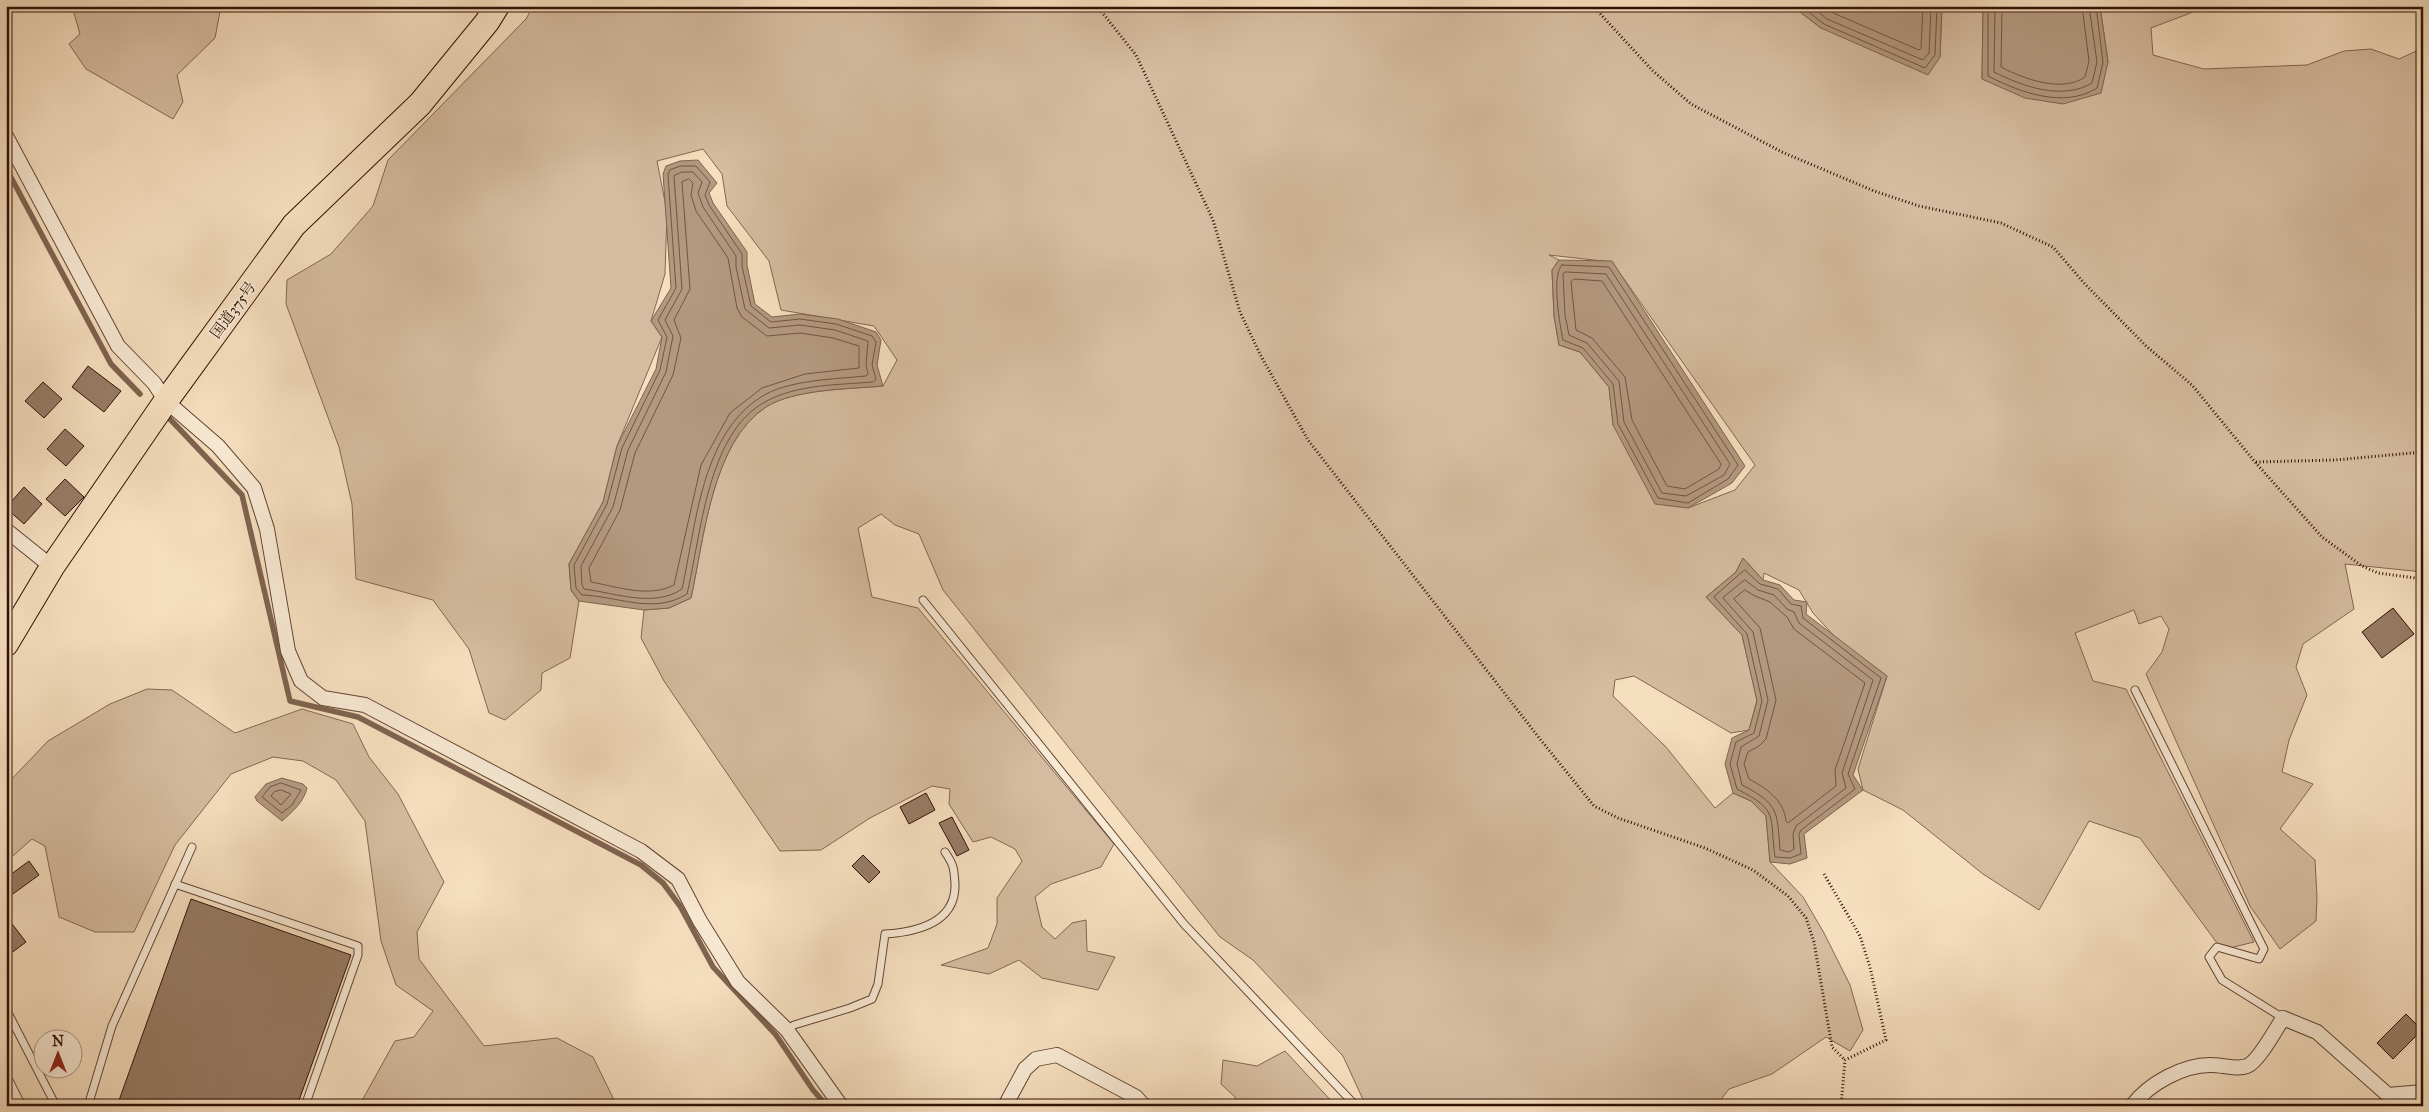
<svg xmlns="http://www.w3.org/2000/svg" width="2429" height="1112" font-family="'IM FELL Great Primer','Noto Serif JP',serif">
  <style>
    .green { fill: #d5bca0; stroke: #836653; fill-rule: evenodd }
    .water { fill: #b39980; stroke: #7f634f }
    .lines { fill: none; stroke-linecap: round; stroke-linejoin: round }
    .shore { stroke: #725543; stroke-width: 1 }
    .stream { stroke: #7f634f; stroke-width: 5.5 }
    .building { fill: #977c66; stroke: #311106 }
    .service-casing { stroke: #624434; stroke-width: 9 }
    .minor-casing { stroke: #624434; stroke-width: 16 }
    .trunk-casing { stroke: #311106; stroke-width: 26 }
    .path { stroke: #311106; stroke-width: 3; stroke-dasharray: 1 2.5; stroke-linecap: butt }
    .service { stroke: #f9ead5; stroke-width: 7 }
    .minor { stroke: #f9ead5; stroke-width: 14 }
    .trunk { stroke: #f6dfbf; stroke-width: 24 }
    .labels { text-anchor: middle; stroke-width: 4; stroke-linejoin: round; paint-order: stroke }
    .street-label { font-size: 15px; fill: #311106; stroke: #f9ead5 }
  </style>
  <rect width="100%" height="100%" fill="#f6dfbf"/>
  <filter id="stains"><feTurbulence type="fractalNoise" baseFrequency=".004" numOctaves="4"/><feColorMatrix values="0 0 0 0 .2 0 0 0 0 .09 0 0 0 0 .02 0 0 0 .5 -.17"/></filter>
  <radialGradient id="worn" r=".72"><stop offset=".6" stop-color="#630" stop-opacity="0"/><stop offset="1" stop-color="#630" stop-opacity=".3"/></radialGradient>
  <!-- green -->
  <g class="green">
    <polygon points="72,6 221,6 215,38 177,75 183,102 173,119 86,69 69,44 80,34"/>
    <path d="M533 6H1792L1821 28 1940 57 1942 6H1983L1982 79 2108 62 2100 6H2209L2151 28 2153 55 2204 69 2307 65 2344 51 2371 49 2399 59 2423 48V572L2345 564 2354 609 2303 644 2296 667 2307 695 2289 740 2282 772 2313 784 2280 829 2315 860 2317 898 2316 921 2280 949 2250 906 2146 674 2162 652 2169 629 2161 616 2139 624 2134 610 2075 633 2093 681 2126 689 2254 942 2222 950 2140 838 2089 821 2039 910 1983 874 1903 810 1863 790 1858 769 1887 676 1837 639 1813 613 1799 590 1764 573 1763 580 1743 558 1736 572 1706 597 1742 635 1757 700 1749 730 1731 733 1634 676 1615 680 1613 696 1666 747 1715 808 1733 793 1751 801 1766 816 1770 862 1803 897 1824 933 1850 985 1863 1030 1850 1051 1826 1037 1772 1074 1729 1089 1716 1106H1366L1343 1056 1253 960 1220 937 943 590 919 534 895 525 881 514 858 528 872 597 918 608 1114 844 1101 867 1051 884 1035 897 1042 927 1055 939 1072 923 1086 920 1087 951 1115 957 1098 990 1042 978 1019 960 989 974 941 965 988 948 997 924V898L1022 861 1015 849 991 837 973 842 949 804 950 789 932 786 870 818 821 850 780 851 664 681 641 638 644 610 669 608 691 598C704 538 712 442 766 407 794 389 850 389 883 386L897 360 874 326 781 310 769 261 727 206 722 174 703 149 657 161 667 212 665 274 651 321 662 337 617 446 603 502 569 564 571 590 579 601 570 658 542 673 541 690 505 720 489 713 469 649 433 600 356 579 352 504 339 447 286 304 287 280 331 254 373 206 388 160 526 19ZM1549 255 1612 262 1755 465 1735 490 1688 508 1613 425 1609 387 1580 352 1559 345 1554 316 1552 270 1559 260Z"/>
    <polygon points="147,689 172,690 235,733 302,709 353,724 369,757 398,794 444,882 417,932 419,959 484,1046 557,1038 593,1057 617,1106 359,1106 395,1041 414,1037 433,1011 396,985 381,941 365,821 336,780 303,761 273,757 231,774 175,845 134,932 95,932 59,917 45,846 32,839 6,862 6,785 48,741 110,704"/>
    <polygon points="1285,1051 1336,1106 1236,1106 1235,1097 1221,1084 1223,1060 1257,1066"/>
  </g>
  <!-- water -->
  <g class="water">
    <polygon points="1792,6 1942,6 1940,57 1928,75 1821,28"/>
    <polygon points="1983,6 2100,6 2108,62 2101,93 2063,104 2025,98 1982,79"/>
    <path d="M698 160 717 183 709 193 713 203 747 252V265L755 304 772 317 800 314 838 319 876 332 881 340 877 365 883 386C850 389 794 389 766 407 712 442 704 539 691 598L669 608 644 610 579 601 571 590 569 564 603 502 617 446 656 369 662 337 651 321 671 288 663 174 666 166 680 161Z"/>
    <polygon points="1559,260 1612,261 1745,466 1732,483 1688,508 1655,504 1613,425 1609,387 1580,352 1559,345 1554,316 1552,270"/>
    <polygon points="1743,558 1763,580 1780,585 1794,600 1807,602 1806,614 1887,676 1853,775 1863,790 1804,834 1807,858 1790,864 1770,862 1766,816 1751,801 1733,793 1725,764 1732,738 1749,730 1757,701 1742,635 1706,597 1736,572"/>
    <path d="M282 778 303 784 307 788C304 802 292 812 282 821L257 801 255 797 266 784Z"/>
  </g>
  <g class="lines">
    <!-- shore -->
    <g class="shore">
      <polyline points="1801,6 1824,24 1925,68 1935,55 1937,6"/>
      <polyline points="1811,6 1827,19 1923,60 1929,53 1931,6"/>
      <polyline points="1823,6 1831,12 1919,50 1921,48 1923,6"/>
      <path d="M1988 6V76C2019 92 2064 109 2097 88L2103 62 2096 6"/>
      <path d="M1995 6 1994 72C2022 86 2062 101 2092 83L2097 62 2089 6"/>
      <path d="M2002 6 2001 67C2024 79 2062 93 2085 77L2089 61 2082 6"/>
      <path d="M681 166H696L710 182 705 195 709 205 742 254V266L751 306 771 322 800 319 836 324 872 336 876 342 872 365 876 379 873 382C838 385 797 384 765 402 707 433 701 536 687 594 653 615 618 596 582 595L576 588 574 565 607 504 622 448 660 370 667 337 658 320 676 288 668 175 670 170Z"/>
      <path d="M682 172H693L702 182 698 193 703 207 736 256V267L745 309 769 328 800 325 835 330 868 341 866 365 868 374 866 376C835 379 787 380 761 397 701 435 696 526 682 589 654 608 615 593 584 589L582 585 581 566 613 507 628 450 666 372 673 336 665 320 682 289 674 176Z"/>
      <path d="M689 179 693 183 691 195 696 211 728 258 737 308 742 317 767 336 800 333 833 338 859 346V368L805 374 762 388 730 413 701 465 674 585C649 598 618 587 591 582L589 568 620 510 635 453 673 375 681 338 674 320 690 289 682 182Z"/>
      <path d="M1562 265 1609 267 1738 465 1728 479 1688 503 1658 498 1618 424 1613 384 1583 348 1563 340C1560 325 1551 276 1562 265Z"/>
      <polygon points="1566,272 1606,274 1730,464 1724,475 1686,496 1662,493 1624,422 1619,381 1587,343 1569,335 1565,315 1563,274"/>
      <polygon points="1574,279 1602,281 1721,464 1719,469 1685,489 1667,486 1632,420 1625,377 1592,338 1576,330 1571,282"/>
      <path d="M1745 570 1760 584 1778 589 1791 604 1801 606 1803 618 1881 678 1848 774 1855 789 1801 830 1799 834 1801 854 1790 858 1775 857C1769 815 1780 811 1737 789L1730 764 1736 742 1754 733 1762 701 1747 634 1714 597Z"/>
      <path d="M1745 580 1758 590 1774 595 1787 609 1794 612 1799 623 1873 680 1842 773 1846 788 1796 826 1793 834 1794 849 1789 852 1780 850C1777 811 1779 804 1742 785L1737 764 1741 747 1759 736 1768 700 1753 632 1723 598Z"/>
      <path d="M1745 590 1755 596 1770 602 1787 617 1794 629 1865 683 1835 770 1836 786 1788 823 1786 821C1784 800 1766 788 1749 779L1744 764 1748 752 1759 746 1766 739 1776 700 1760 628 1734 599Z"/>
      <polygon points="281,783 301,790 292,805 282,813 262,797 270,787"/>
      <polygon points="281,790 291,794 281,805 271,796 274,792"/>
    </g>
    <!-- stream -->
    <g class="stream">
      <polyline points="6,168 111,364 140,394"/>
      <polyline points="169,418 242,495 290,701 358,717 641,865 663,883 680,906 713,967 776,1035 813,1090 827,1106"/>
    </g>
  </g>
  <!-- building -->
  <g class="building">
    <polygon points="88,366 121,391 104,412 72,387"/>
    <polygon points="43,382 62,399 44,418 25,401"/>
    <polygon points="65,429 84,446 66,466 47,449"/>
    <polygon points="65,479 84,497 65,516 46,499"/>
    <polygon points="24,487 42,504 24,524 6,508"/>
    <polygon points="2393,608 2414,634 2382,658 2362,632"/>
    <polygon points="926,793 935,810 909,824 900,807"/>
    <polygon points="952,817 969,850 957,856 939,823"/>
    <polygon points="863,855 880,872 869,883 852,866"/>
    <polygon points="29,861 39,875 6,899 6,878"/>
    <polygon points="191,899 351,955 297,1106 117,1106"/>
    <polygon points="6,916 26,942 6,957"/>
    <polygon points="2406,1014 2422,1030 2393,1059 2377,1043"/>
  </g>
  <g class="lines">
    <!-- service casing -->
    <g class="service-casing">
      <g id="service">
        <polyline points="923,600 1184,924 1356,1106"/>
        <polyline points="2135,690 2264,949 2259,959 2217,947 2209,957 2222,980 2283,1018"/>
        <polyline points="175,884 358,946 358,955 305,1106"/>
        <polyline points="6,1009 56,1106"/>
        <path d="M787 1030 794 1025 850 1008 872 999 878 984 885 934C916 932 956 923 955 884 954 869 954 865 945 852"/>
        <polyline points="88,1106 112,1026 192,847"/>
      </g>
    </g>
    <!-- minor casing -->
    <g class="minor-casing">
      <g id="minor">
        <polyline points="6,136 118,346 154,383 166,401 218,446 254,488 267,529 288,651 301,681 323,698 365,705 641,851 678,879 700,921 738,982 787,1030 841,1106"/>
        <polyline points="6,530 52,567"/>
        <polyline points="6,1082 18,1106"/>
        <polyline points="1005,1106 1025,1069 1036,1059 1057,1055 1136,1097 1144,1106"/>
        <path d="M2132 1106C2148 1084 2184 1064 2212 1065 2222 1065 2238 1070 2247 1066 2258 1062 2276 1029 2283 1018L2317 1032 2388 1095 2423 1092"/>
      </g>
    </g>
    <!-- trunk casing -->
    <g class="trunk-casing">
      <polyline id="trunk" points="6,644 52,567 166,401 294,225 420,104 487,22 497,6"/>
    </g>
    <!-- path -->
    <g class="path">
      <polyline points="1097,6 1136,55 1213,220 1240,312 1261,356 1308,440 1540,739 1594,806 1618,818 1705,848 1753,870 1788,896 1806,918 1814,942 1832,1047 1845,1060"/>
      <polyline points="1593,6 1652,70 1691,104 1782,152 1874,191 1919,206 2001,223 2053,247 2084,283 2146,346 2192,385 2255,462 2322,537 2362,566 2378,573 2423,579"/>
      <polyline points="2256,462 2335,460 2423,452"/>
      <polyline points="1824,874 1860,936 1870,967 1886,1040 1845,1060 1841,1106"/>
    </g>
    <!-- service -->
    <use href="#service" class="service"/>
    <!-- minor -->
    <use href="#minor" class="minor"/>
    <!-- trunk -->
    <use href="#trunk" class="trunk"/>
  </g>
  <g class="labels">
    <!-- street labels -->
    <g class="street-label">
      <text transform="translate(233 310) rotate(-54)" y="5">国道375号</text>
    </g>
  </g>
  <!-- margin -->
  <rect width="2429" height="1112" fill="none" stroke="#f6dfbf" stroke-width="25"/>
  <rect x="8" y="8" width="2414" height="1097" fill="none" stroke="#311106" stroke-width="2.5"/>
  <rect x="12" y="12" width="2404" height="1087" fill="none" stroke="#311106"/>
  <!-- north arrow -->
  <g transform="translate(58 1054)"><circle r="24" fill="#f9ead5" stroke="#a99382"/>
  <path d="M0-4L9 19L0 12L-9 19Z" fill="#8f2418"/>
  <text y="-8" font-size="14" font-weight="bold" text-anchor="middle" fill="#311106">N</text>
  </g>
  <rect width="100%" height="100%" filter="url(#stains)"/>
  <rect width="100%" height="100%" fill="url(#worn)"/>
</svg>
